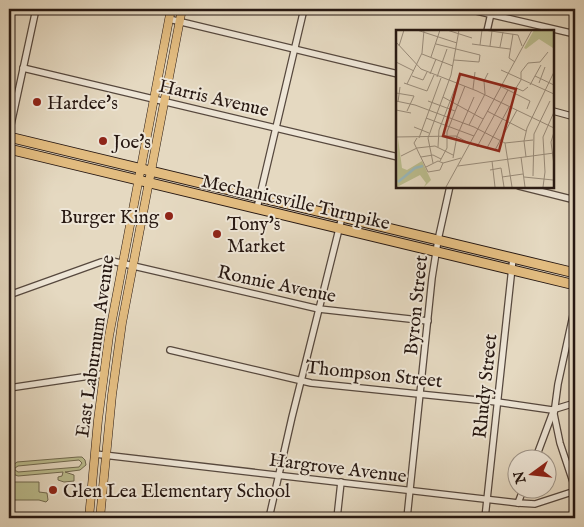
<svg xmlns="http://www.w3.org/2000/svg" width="584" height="527" font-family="'IM FELL English',serif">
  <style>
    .green { fill: #bbbd8e; stroke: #716a50; fill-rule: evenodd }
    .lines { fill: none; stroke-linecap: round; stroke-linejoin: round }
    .minor-casing { stroke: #56483e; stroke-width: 8 }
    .major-casing { stroke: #271812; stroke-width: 9 }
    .highway-casing { stroke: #271812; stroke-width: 11 }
    .minor { stroke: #eee6d7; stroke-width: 5.5 }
    .major { stroke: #e2bc80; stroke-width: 8 }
    .highway { stroke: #e2bc80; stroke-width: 9 }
    .poi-dot { fill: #8f2418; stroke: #eee6d7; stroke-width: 2 }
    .labels { text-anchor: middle; stroke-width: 4; stroke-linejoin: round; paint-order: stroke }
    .street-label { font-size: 19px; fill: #271812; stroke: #eee6d7 }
    .poi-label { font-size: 19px; fill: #271812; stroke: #eee6d7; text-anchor: start }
    .inset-river { fill: none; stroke: #99b8bc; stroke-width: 2.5 }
    .inset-road { fill: none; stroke: #998c7b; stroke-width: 1 }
    .view { fill: #8f2418; fill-opacity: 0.15; stroke: #8f2418; stroke-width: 2.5 }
    .inset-edge { fill: none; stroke: #271812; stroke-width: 2.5 }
  </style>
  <rect width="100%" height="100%" fill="#e5d9c1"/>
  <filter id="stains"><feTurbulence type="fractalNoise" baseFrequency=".004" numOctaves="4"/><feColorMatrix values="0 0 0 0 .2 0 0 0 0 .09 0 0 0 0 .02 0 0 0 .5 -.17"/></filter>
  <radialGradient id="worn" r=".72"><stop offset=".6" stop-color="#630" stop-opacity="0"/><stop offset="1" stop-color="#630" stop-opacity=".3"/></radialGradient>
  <!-- green -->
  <g class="green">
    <path d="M78 457H82L85 460 86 465 80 470 65 472 74 475V481L64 482 58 480V477L62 476 63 472 18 476 13 474 12 466 17 462ZM79 460 82 463 79 467 18 472 15 470V468L18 466Z"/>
    <polygon points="12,482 39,482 39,492 47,493 48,500 46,502 39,500 12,500"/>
  </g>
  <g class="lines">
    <!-- minor casing -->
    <g class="minor-casing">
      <g id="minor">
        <polyline points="468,9 575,34"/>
        <polyline points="169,19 398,74"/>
        <polyline points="487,31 492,9"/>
        <polyline points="23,68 398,157"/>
        <polyline points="553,111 575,117"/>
        <polyline points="9,134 36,9"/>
        <polyline points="519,186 575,200"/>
        <polyline points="257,208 304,9"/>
        <polyline points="9,295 101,262 112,261 319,309 428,321"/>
        <polyline points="575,306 558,384 554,414 560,443 575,488"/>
        <polyline points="170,350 311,383 497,402 552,410 575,403"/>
        <polyline points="9,388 103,374"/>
        <polyline points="95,454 518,503 535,504 575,491"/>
        <polyline points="535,460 553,412"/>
        <polyline points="518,503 523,490"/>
        <polyline points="269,518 292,417 342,217"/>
        <polyline points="337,518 341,482"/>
        <polyline points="407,518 432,278 438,240 450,186"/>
        <polyline points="485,518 513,258"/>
      </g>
    </g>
    <!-- major casing -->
    <g class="major-casing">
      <g id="major">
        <polyline points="89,518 98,420 109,336 171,9"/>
        <polyline points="100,518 112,395 122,323 182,9"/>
      </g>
    </g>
    <!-- highway casing -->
    <g class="highway-casing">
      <g id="highway">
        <polyline points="9,137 575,273"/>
        <polyline points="9,149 575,285"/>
      </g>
    </g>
    <!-- minor -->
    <use href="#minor" class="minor"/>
    <!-- major -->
    <use href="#major" class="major"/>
    <!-- highway -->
    <use href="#highway" class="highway"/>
  </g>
  <!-- markers -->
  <g class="poi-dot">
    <circle cx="37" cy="102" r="5"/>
    <circle cx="103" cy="141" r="5"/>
    <circle cx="169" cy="216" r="5"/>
    <circle cx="217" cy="234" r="5"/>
    <circle cx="53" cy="490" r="5"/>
  </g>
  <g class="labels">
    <!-- street labels -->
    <g class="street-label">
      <text transform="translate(214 97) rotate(13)" y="7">Harris Avenue</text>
      <text transform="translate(296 201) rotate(13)" y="7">Mechanicsville Turnpike</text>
      <text transform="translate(277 283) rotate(12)" y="7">Ronnie Avenue</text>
      <text transform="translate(415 305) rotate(-84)" y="7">Byron Street</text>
      <text transform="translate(94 346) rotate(-82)" y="7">East Laburnum Avenue</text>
      <text transform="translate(374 373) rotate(6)" y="7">Thompson Street</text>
      <text transform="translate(484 386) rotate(-84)" y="7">Rhudy Street</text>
      <text transform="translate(338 467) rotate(7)" y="7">Hargrove Avenue</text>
    </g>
    <!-- poi labels -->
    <g class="poi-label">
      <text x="47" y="109">Hardee's</text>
      <text x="113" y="148">Joe's</text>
      <text x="159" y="223" text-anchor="end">Burger King</text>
      <text x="227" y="230">Tony's<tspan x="227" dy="22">Market</tspan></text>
      <text x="63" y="497">Glen Lea Elementary School</text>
    </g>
  </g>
  <!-- overview -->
  <g transform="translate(396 30)">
    <rect width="158" height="158" fill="#e5d9c1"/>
    <path d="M138 0H157V18L143 9 130 19 128 18ZM2 108 6 138 11 140 26 131 35 150 28 157 30 153 24 145 1 157Z" fill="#bbbd8e"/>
    <path class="inset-river" d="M2 152 19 138 27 136"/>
    <path class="inset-road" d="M21 0 61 13M51 0 76 8M88 0 122 5 126 16M117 4 113 28 119 32M0 12 25 39 81 61 158 98M40 14 84 25 83 32 58 30M76 14 114 19M84 15 86 0M3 16 8 0M94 16 96 1M104 17 107 2M26 24 57 36M35 27 44 0M0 32 18 41M105 40 158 64M34 44 40 29M16 46 27 50 31 42M139 46 158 55M41 47 51 19M125 50V42L132 33 144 32 152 22M125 50 120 58 127 61 132 57M8 53 31 61 38 45M143 53 149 37M11 54 26 23 28 0M134 55 145 35M104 56 134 71 131 79M77 59 79 42M0 63 18 66 11 81M47 67 87 89M0 71 19 75 78 97 109 113 137 110M32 71 59 81M2 72 4 57M0 80 15 83M91 81 130 101M30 88 78 106M73 95 89 64 88 51 92 43M18 97 33 103M158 102 155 112 158 135M0 107 60 106 73 113M21 108 18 113 32 142 44 140 47 133M23 108 45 48M109 113 116 157M42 117 43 100 61 53M81 117 112 60M91 118 113 77M99 120 121 80M5 126 21 118 39 116 57 125M25 127 37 125 45 129M125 127 129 157M130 127 128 111 131 98 158 42M57 128 61 106 78 67M44 131 51 118V102L69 56M96 131 99 157M37 133 32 108 55 45 63 0M62 136 158 123M30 137 42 131 47 133 65 128M94 140 105 138 108 157M137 146 138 104 154 71M106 147 127 144M128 147 157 150M50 157 136 0M147 157 149 142 147 107 158 82"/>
    <path class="view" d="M64 44 120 59 103 121 47 106Z"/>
    <rect width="158" height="158" class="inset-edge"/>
  </g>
  <!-- margin -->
  <rect width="584" height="527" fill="none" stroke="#e5d9c1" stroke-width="30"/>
  <rect x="10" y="10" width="564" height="507" fill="none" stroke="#271812" stroke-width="2.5"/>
  <rect x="15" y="15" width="554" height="497" fill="none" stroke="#271812"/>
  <!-- north arrow -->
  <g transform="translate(532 474) rotate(255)"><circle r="24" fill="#eee6d7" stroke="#9e9488"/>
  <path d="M0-4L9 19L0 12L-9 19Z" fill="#8f2418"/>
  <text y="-8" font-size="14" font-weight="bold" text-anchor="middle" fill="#271812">N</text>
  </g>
  <rect width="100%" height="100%" filter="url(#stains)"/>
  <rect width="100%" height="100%" fill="url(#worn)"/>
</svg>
